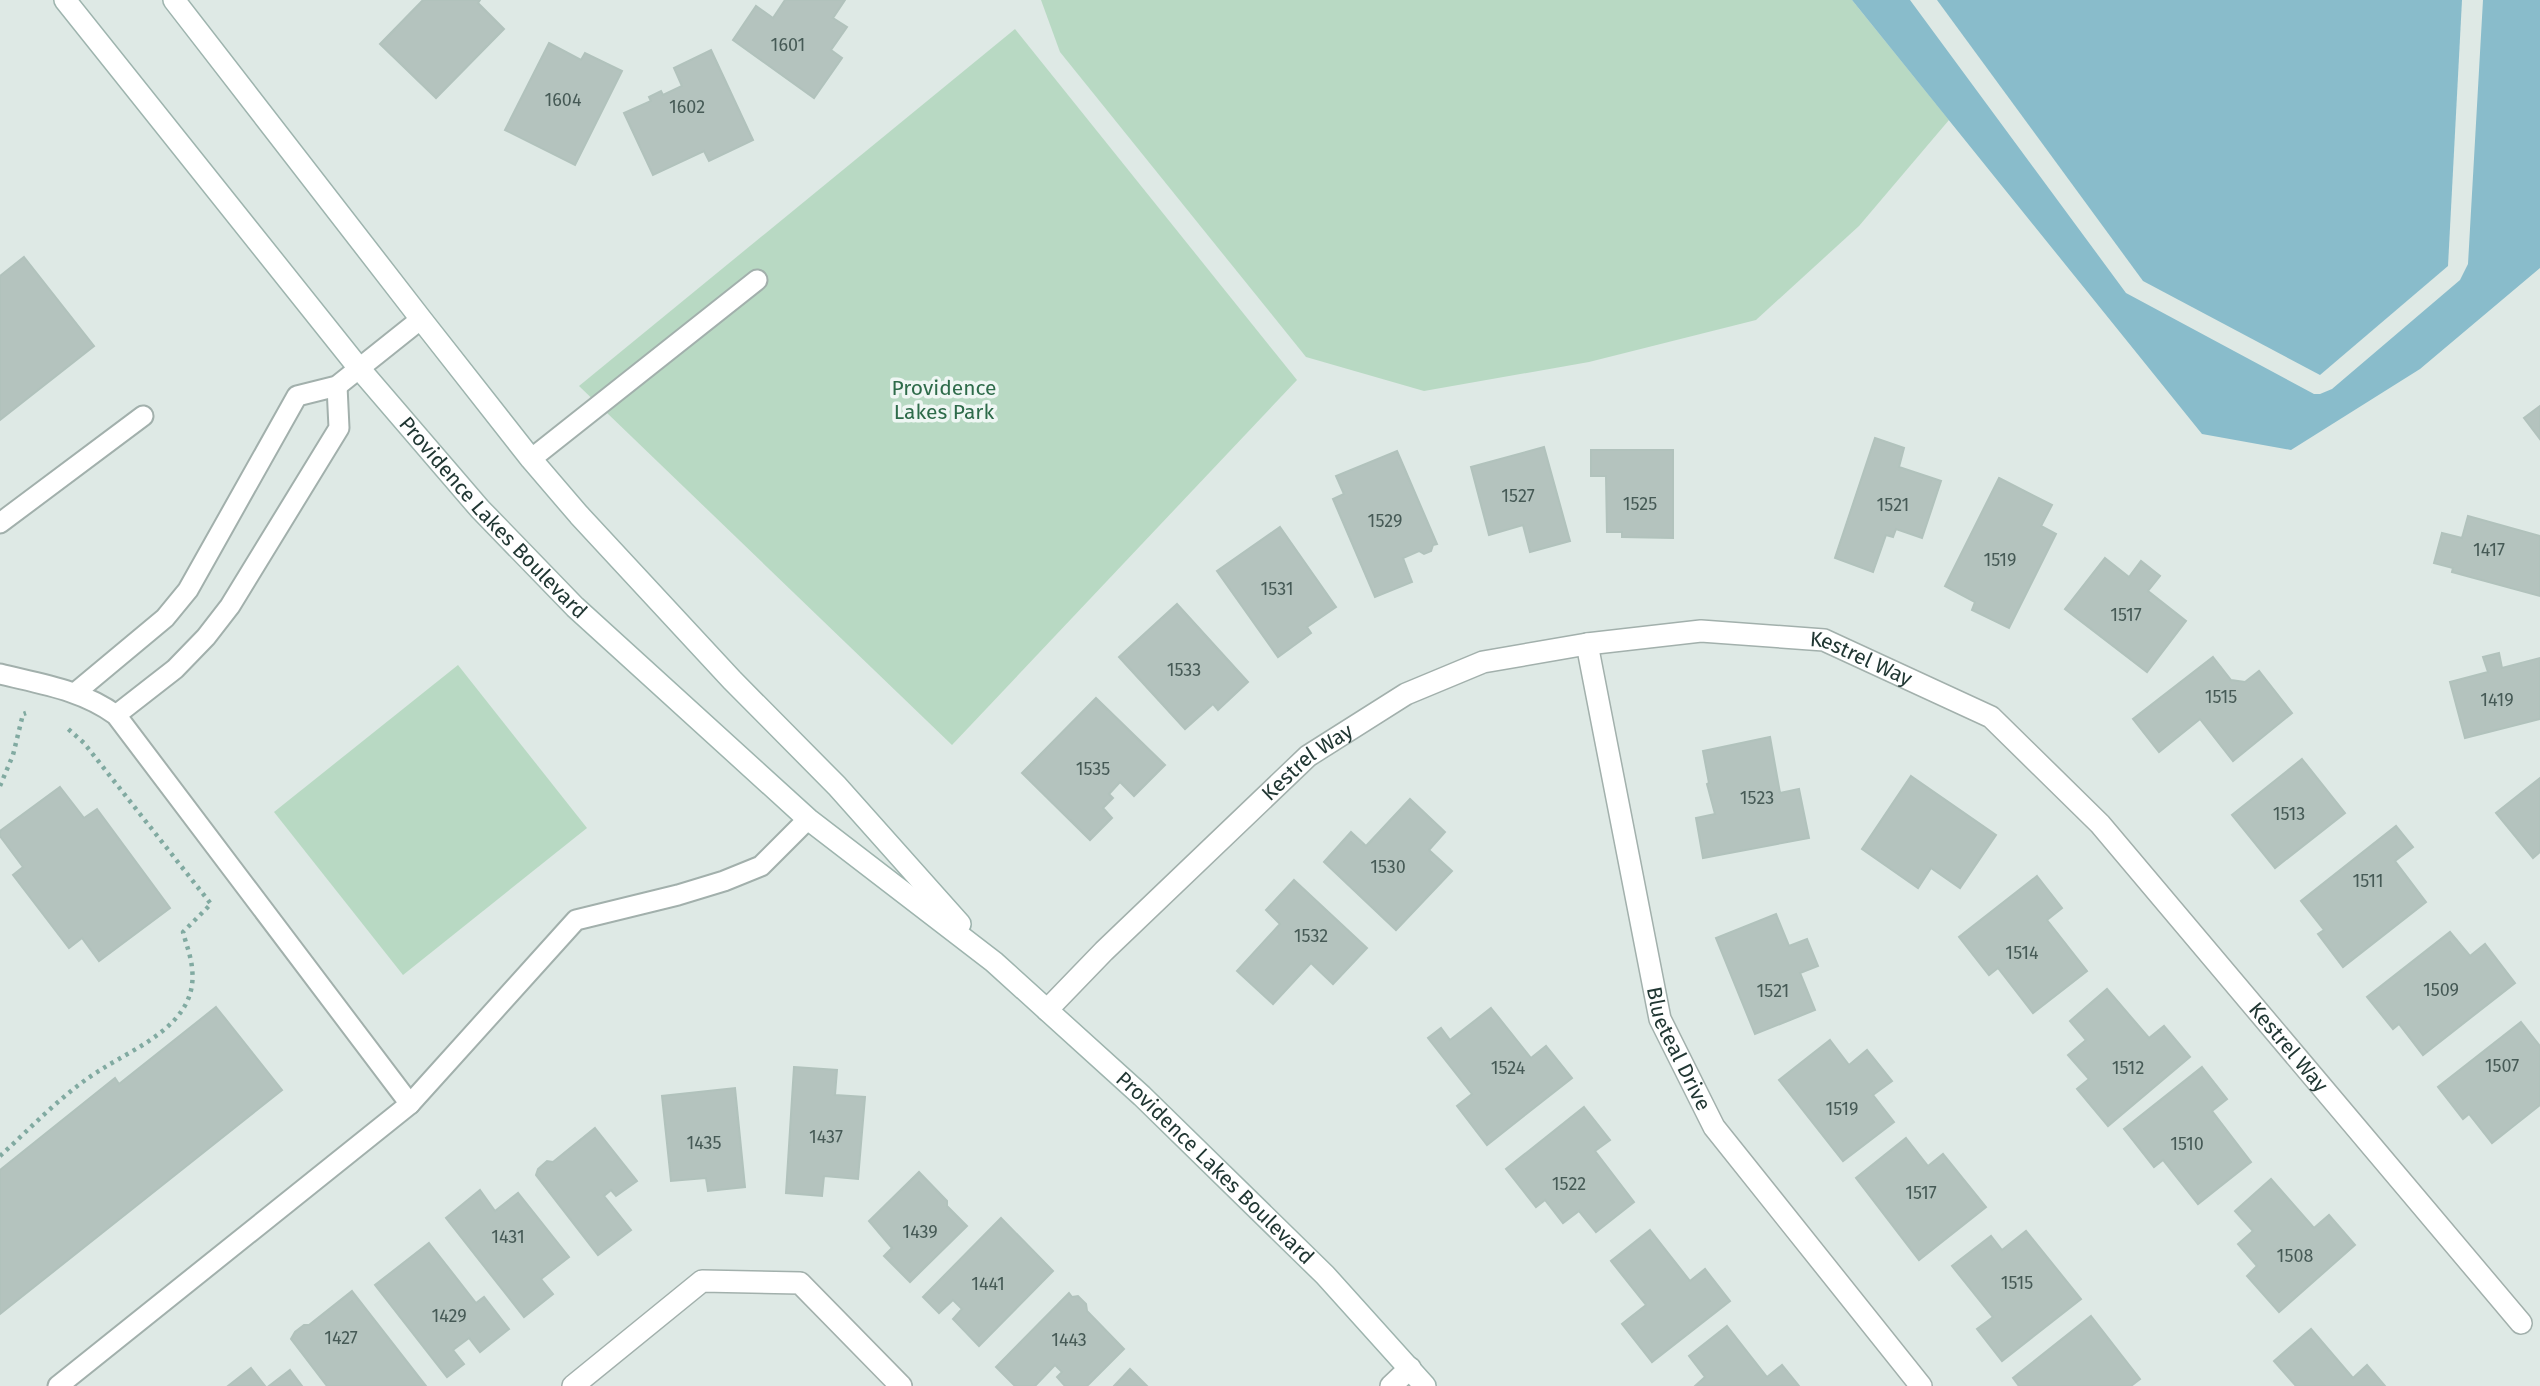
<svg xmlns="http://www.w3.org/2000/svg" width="2540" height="1386" font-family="'Fira Sans',sans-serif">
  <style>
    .green { fill: #b8d9c3 }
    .water { fill: #89bccb }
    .building { fill: #b4c3be; stroke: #b1c2bc; stroke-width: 2 }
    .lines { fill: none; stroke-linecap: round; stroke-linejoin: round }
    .lane-casing { stroke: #a2b0ac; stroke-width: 23 }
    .street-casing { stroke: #a2b0ac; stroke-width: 24 }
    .secondary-casing { stroke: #9eb4ae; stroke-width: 24 }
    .path { stroke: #81aaa1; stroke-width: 4.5; stroke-dasharray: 3.5 5; stroke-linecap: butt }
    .lane { stroke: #fff; stroke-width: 19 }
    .street { stroke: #fff; stroke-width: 21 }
    .secondary { stroke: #fff; stroke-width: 21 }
    .labels { text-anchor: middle; stroke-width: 7; stroke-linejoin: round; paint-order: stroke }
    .number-label { font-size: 18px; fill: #465a56 }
    .park-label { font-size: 21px; fill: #2e6b4a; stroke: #eef6f3 }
    .street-label { font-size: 21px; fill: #213733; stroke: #eef6f3 }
  </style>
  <rect width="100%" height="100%" fill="#dee9e5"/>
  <!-- green -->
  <g class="green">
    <polygon points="1041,0 1852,0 1949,120 1859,226 1756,320 1589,362 1424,391 1306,357 1060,52"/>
    <polygon points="1015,29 1297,380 952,745 579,386"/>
    <polygon points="458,665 587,828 403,975 274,812"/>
  </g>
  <!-- water -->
  <g class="water">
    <polygon points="1852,0 1910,0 2126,293 2314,394 2320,394 2332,389 2460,280 2468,264 2483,0 2540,0 2540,268 2420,369 2291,450 2202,434"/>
    <polygon points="1937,0 2462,0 2448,266 2320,375 2143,281"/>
  </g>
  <!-- building -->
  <g class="building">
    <polygon points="423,0 480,0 478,3 504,29 436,98 380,44"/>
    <polygon points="785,0 845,0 833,18 847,27 831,50 842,58 814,98 733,40 756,6 773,18"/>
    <polygon points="549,43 581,60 585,53 622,71 575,165 505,130"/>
    <polygon points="711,50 753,140 709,161 704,151 653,175 624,113 651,101 649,97 661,91 663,95 682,86 674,68"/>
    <polygon points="24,257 94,346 0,420 0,276"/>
    <polygon points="2540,406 2540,439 2524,418"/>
    <polygon points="1875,438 1904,448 1899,467 1941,481 1922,538 1896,529 1893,537 1886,535 1873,572 1835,558"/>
    <polygon points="1544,447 1570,541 1530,552 1523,525 1489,535 1471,467"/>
    <polygon points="1591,450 1673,450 1673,538 1622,537 1622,532 1607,532 1606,476 1591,476"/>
    <polygon points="1397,451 1437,544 1433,545 1431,551 1424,554 1419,551 1403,558 1412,582 1375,597 1333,499 1344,494 1336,476"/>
    <polygon points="1999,478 2052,505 2041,526 2056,534 2009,628 1972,610 1975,602 1945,586"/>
    <polygon points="2468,516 2540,536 2540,596 2452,572 2453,568 2434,563 2442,533 2462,538"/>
    <polygon points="1280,527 1336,607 1307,627 1311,633 1278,657 1217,571"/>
    <polygon points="2105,558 2129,577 2141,561 2160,576 2148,591 2186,621 2147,672 2065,609"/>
    <polygon points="1177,604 1248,682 1218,710 1213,704 1185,729 1119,657"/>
    <polygon points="2499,653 2502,668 2540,658 2540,719 2465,738 2450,682 2488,672 2483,657"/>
    <polygon points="2213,657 2231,680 2245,682 2259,671 2292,713 2233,761 2200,719 2159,752 2133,719"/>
    <polygon points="1096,698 1165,765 1134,796 1120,782 1109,794 1113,798 1103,808 1112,818 1090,840 1022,773"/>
    <polygon points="1770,737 1780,793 1799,789 1809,838 1703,858 1696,818 1715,814 1707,784 1709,783 1703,751"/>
    <polygon points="2302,759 2345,813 2275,868 2232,815"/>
    <polygon points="1911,776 1996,835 1960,888 1931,868 1918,888 1862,849"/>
    <polygon points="2540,778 2540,852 2533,858 2496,813"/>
    <polygon points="60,787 84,818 97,809 170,908 99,961 82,938 69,948 13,875 23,867 0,836 0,831"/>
    <polygon points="1410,799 1445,832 1429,850 1452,871 1396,930 1324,862 1351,832 1366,846"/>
    <polygon points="2396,826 2413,847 2395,861 2426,902 2343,967 2318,934 2324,930 2301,901"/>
    <polygon points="2037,876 2062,908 2047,920 2087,971 2033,1013 1998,968 1989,975 1959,937"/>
    <polygon points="1294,880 1367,948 1333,984 1311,963 1273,1004 1237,971 1280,924 1266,910"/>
    <polygon points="1776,914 1789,946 1807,939 1818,966 1800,973 1815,1010 1755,1034 1716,938"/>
    <polygon points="2450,932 2470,956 2485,944 2515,983 2423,1055 2399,1024 2393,1029 2367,997"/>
    <polygon points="2107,989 2149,1038 2164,1026 2190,1057 2108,1126 2077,1089 2089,1079 2068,1055 2086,1040 2070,1021"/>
    <polygon points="216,1007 282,1090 0,1314 0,1170 115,1078 119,1084"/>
    <polygon points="1491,1008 1531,1058 1546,1046 1572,1078 1487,1145 1457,1106 1472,1094 1428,1038 1441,1028 1450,1040"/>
    <polygon points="2521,1022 2540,1046 2540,1105 2492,1143 2469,1114 2463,1119 2438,1087"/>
    <polygon points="1830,1040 1849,1065 1867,1050 1892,1081 1873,1095 1894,1122 1843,1161 1779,1080"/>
    <polygon points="794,1067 837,1070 835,1095 865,1097 858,1179 824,1176 822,1196 786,1193"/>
    <polygon points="2202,1067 2227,1099 2212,1111 2251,1162 2198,1204 2163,1160 2154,1167 2124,1129"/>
    <polygon points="735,1088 745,1187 708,1191 706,1178 671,1181 662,1096"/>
    <polygon points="1584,1107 1610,1140 1595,1151 1634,1202 1596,1232 1579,1211 1563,1223 1545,1200 1536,1207 1506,1169"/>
    <polygon points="595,1128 637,1181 616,1196 611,1190 604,1196 631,1230 598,1255 536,1175 538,1169 547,1161 553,1162"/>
    <polygon points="1906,1138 1928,1166 1943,1154 1986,1207 1919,1260 1856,1178"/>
    <polygon points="919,1172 947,1201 947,1206 967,1226 910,1282 884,1256 892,1248 869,1221"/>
    <polygon points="2271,1179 2314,1228 2329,1215 2355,1245 2279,1312 2247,1276 2257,1266 2238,1244 2253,1231 2235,1211"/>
    <polygon points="480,1190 495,1211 518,1193 569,1257 541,1279 553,1294 524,1317 446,1218"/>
    <polygon points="1001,1218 1053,1271 979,1346 953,1319 962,1309 953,1300 939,1313 923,1297"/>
    <polygon points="1650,1230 1690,1281 1705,1269 1730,1301 1652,1362 1622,1324 1646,1305 1611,1261"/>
    <polygon points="2026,1231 2081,1299 2002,1361 1977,1329 1993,1317 1952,1266 1991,1236 2002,1250"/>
    <polygon points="429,1243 476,1303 484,1297 509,1329 480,1352 469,1338 453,1350 464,1364 447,1377 375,1285"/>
    <polygon points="352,1291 426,1386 327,1386 291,1339 295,1332 304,1325 309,1325"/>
    <polygon points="1069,1293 1072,1297 1078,1296 1086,1304 1087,1311 1124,1349 1087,1386 1065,1386 1057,1377 1062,1372 1055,1365 1035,1386 1015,1386 996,1367"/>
    <polygon points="2091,1316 2140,1379 2131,1386 2019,1386 2013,1378"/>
    <polygon points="1727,1326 1767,1377 1782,1365 1799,1386 1695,1386 1705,1377 1689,1356"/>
    <polygon points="2311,1329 2353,1378 2367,1365 2385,1386 2296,1386 2274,1361"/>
    <polygon points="251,1368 265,1386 228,1386"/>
    <polygon points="1130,1369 1147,1386 1114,1386"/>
    <polygon points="290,1370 302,1386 269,1386"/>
  </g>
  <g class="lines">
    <!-- lane casing -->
    <g class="lane-casing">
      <g id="lane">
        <polyline points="531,459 757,280"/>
        <polyline points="0,523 143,416"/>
        <path d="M0 674C41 684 82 690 116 715L410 1104"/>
        <polyline points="75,693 165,618 188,590 297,396 337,386 421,319"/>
        <polyline points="116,715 175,669 206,637 230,606 339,428 337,386"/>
        <polyline points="58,1386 410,1104 576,920 678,895 724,881 761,866 808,819"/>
      </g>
    </g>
    <!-- street casing -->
    <g class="street-casing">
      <g id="street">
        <path id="s1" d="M1587 644 1660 1019 1714 1127 1921 1386"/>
        <path id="s2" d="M1047 1010 1104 951 1308 756 1406 694 1483 662 1587 644 1701 631 1824 640 1991 717 2100 824 2521 1323"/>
        <polyline points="573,1386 702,1281 800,1283 901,1386"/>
        <polyline points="1391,1386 1410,1368"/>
      </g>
    </g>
    <!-- secondary casing -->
    <g class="secondary-casing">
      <g id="secondary">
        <path id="s3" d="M65 0 358 367 480 509 575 607 808 819 994 962 1142 1096 1325 1275 1425 1386"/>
        <polyline points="174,0 421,319 531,459 579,515 732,680 837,786 960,924"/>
      </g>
    </g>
    <!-- path -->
    <g class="path">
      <polyline points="0,786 13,755 23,714 26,713"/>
      <path d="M0 1156C32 1127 64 1092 102 1069 138 1046 199 1023 192 968 191 956 186 944 183 932L211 904 84 743 66 727"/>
    </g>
    <!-- lane -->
    <use href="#lane" class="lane"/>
    <!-- street -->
    <use href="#street" class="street"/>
    <!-- secondary -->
    <use href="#secondary" class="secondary"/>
  </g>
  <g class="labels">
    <!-- number labels -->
    <g class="number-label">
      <text x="788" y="51">1601</text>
      <text x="563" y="106">1604</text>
      <text x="687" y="113">1602</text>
      <text x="1518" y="502">1527</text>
      <text x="1640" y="510">1525</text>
      <text x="1893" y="511">1521</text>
      <text x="1385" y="527">1529</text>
      <text x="2489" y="556">1417</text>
      <text x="2000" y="566">1519</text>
      <text x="1277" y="595">1531</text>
      <text x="2126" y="621">1517</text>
      <text x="1184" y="676">1533</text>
      <text x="2221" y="703">1515</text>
      <text x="2497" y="706">1419</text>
      <text x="1093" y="775">1535</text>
      <text x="1757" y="804">1523</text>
      <text x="2289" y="820">1513</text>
      <text x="1388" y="873">1530</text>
      <text x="2368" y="887">1511</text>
      <text x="1311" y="942">1532</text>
      <text x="2022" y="959">1514</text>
      <text x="2441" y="996">1509</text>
      <text x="1773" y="997">1521</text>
      <text x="2502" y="1072">1507</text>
      <text x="1508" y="1074">1524</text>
      <text x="2128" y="1074">1512</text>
      <text x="1842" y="1115">1519</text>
      <text x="826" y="1143">1437</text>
      <text x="704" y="1149">1435</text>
      <text x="2187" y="1150">1510</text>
      <text x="1569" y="1190">1522</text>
      <text x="1921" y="1199">1517</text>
      <text x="920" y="1238">1439</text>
      <text x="508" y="1243">1431</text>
      <text x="2295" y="1262">1508</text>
      <text x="2017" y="1289">1515</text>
      <text x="988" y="1290">1441</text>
      <text x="449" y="1322">1429</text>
      <text x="341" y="1344">1427</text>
      <text x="1069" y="1346">1443</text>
    </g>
    <!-- park labels -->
    <g class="park-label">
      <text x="944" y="395">Providence<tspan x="944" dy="24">Lakes Park</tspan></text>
    </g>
    <!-- street labels -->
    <g class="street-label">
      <text dy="7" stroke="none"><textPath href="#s3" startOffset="672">Providence Lakes Boulevard</textPath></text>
      <text dy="7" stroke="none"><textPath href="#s2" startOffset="948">Kestrel Way</textPath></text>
      <text dy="7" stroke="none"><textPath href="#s2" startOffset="360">Kestrel Way</textPath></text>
      <text dy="7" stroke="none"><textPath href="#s2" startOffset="1536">Kestrel Way</textPath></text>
      <text dy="7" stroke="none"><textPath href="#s1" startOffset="416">Blueteal Drive</textPath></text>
      <text dy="7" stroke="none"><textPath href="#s3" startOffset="1645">Providence Lakes Boulevard</textPath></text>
    </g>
  </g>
</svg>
